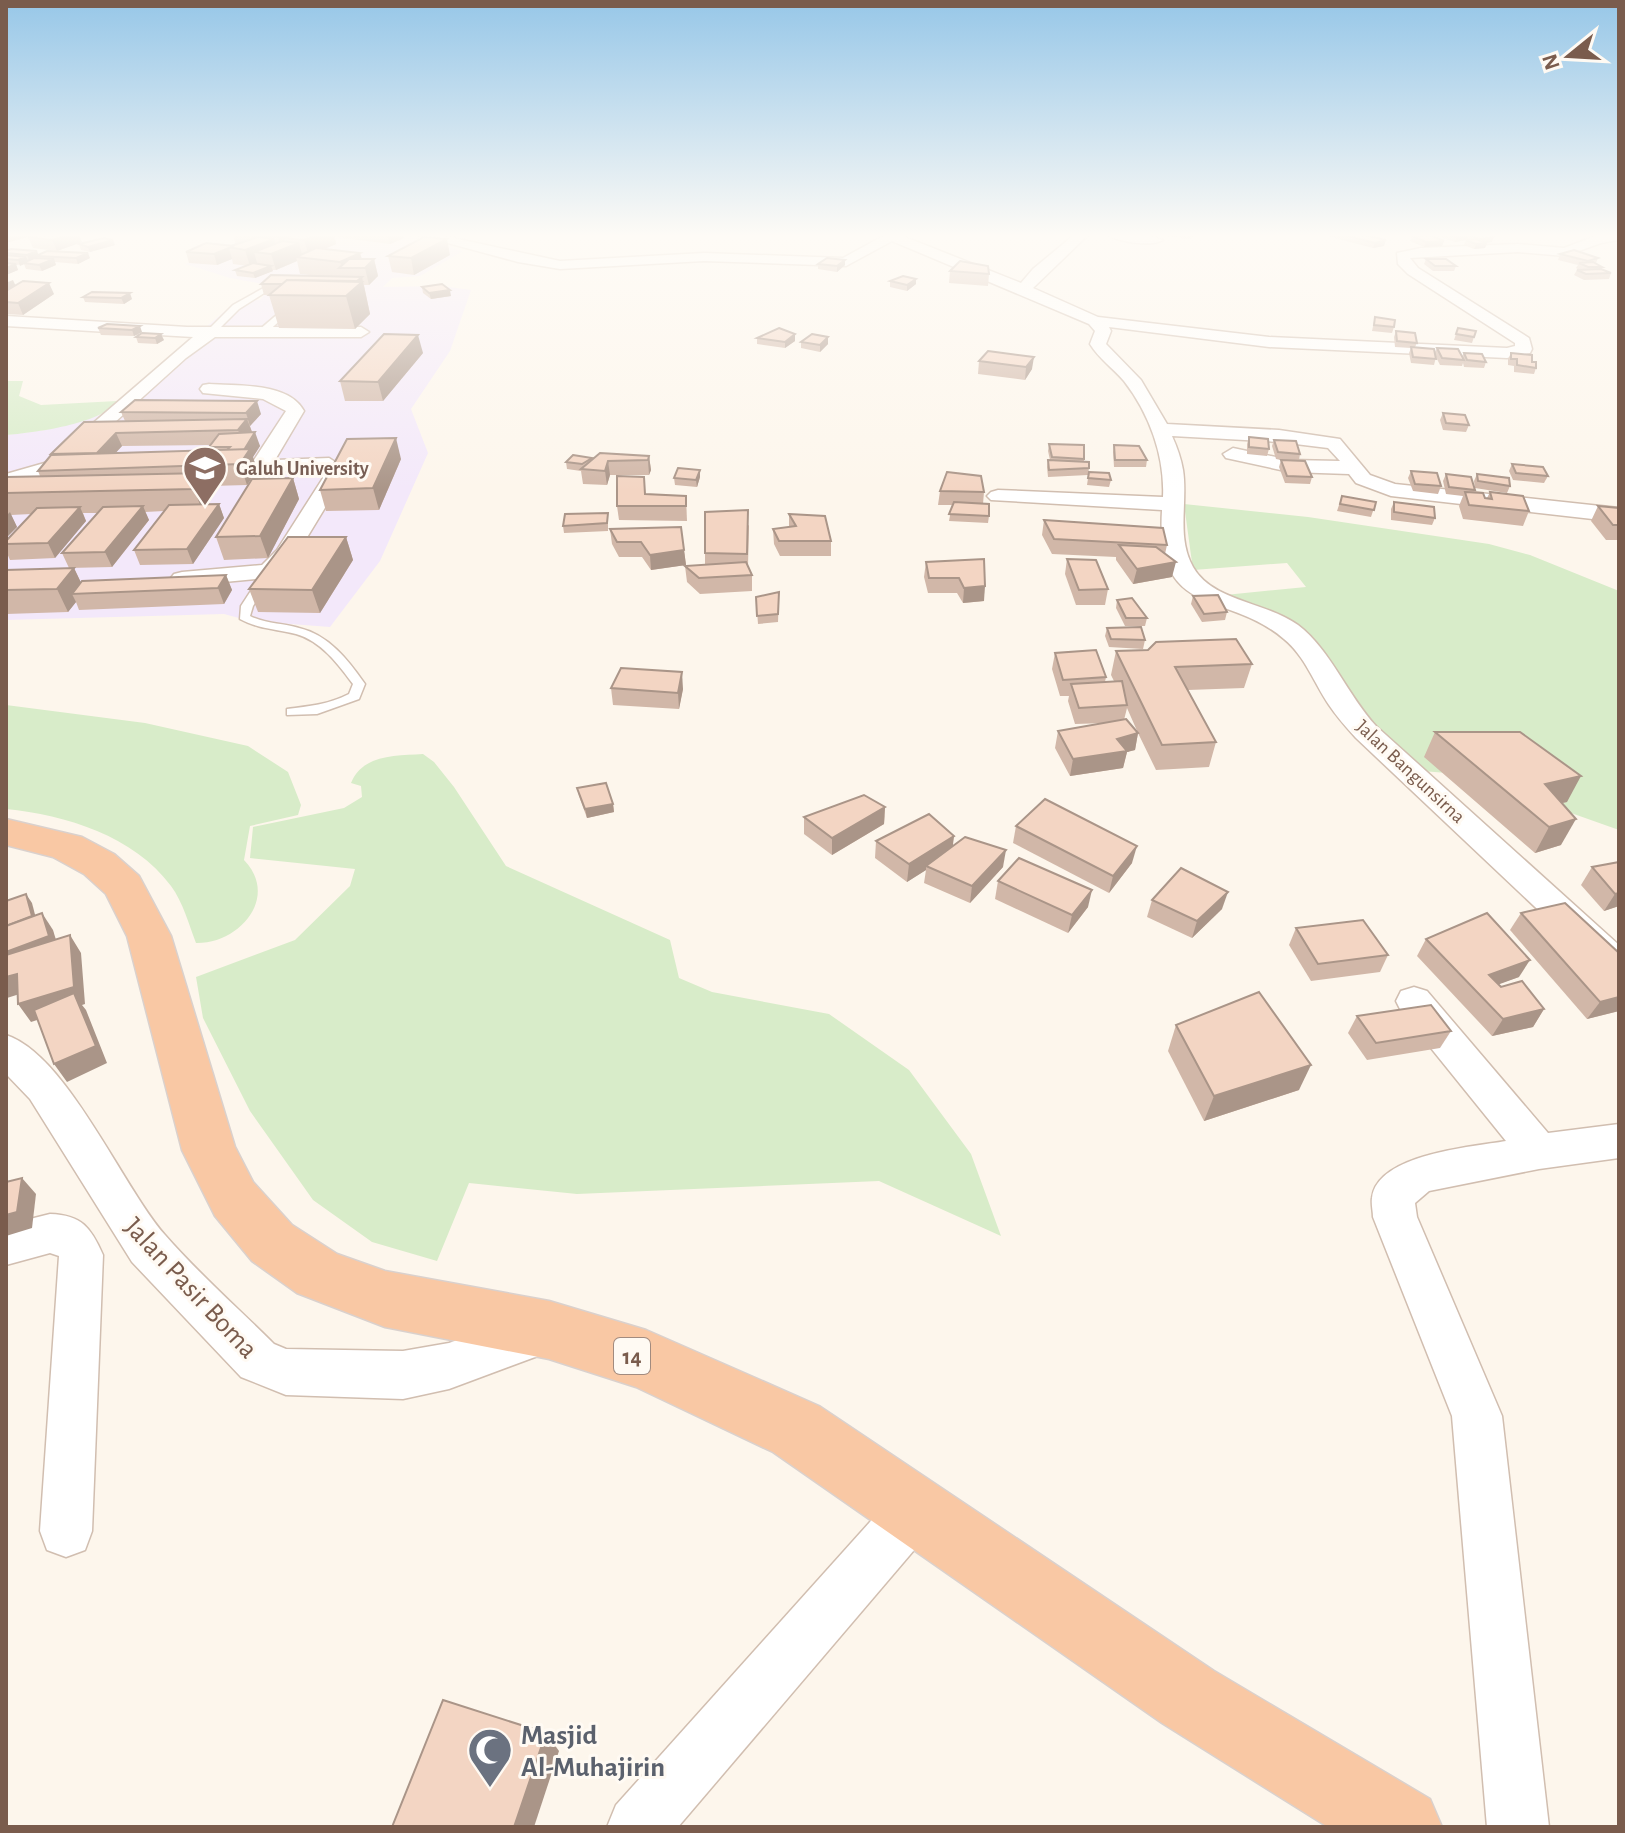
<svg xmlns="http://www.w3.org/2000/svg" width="1625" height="1833" font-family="'Alegreya Sans',sans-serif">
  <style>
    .education { fill: #f3e8fa }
    .green { fill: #d8ecc9 }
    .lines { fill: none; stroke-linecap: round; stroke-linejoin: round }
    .service-casing { stroke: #d1beb0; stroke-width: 3 }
    .minor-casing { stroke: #d1beb0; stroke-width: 3 }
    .trunk-casing { stroke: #dad1cd; stroke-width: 3 }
    .service { fill: #fff; fill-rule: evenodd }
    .minor { fill: #fff; fill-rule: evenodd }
    .trunk { fill: #f9c8a4; fill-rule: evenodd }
    .wall { fill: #d1b7a8; fill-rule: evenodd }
    .shaded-wall { fill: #aa9588; fill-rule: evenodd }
    .building { fill: #f3d5c3; stroke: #aa9588; stroke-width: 2 }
    .labels { text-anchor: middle; stroke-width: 6; stroke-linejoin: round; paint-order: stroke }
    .far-education-label { font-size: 20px; font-weight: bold; fill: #785e54; stroke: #fffaf3; text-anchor: start }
    .far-street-label { font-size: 20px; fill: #7a5c4d; stroke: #fffaf3 }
    .shield { fill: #fffaf3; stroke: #a28b7f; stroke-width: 2 }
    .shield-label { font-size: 22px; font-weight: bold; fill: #7a5c4d }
    .near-street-label { font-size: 28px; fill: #7a5c4d; stroke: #fffaf3 }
    .near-worship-label { font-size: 28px; font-weight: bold; fill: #5b616d; stroke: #fffaf3; text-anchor: start }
  </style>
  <rect width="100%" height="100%" fill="#fdf6ec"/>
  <!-- education -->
  <polygon class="education" points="269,235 409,235 463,251 420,276 392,278 383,287 442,286 471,290 450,351 411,409 428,453 380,561 330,627 250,621 224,614 6,620 6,435 45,430 103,414 238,300 260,300 264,295 263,284 230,278 185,264"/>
  <!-- green -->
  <g class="green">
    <path d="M6 381H23L19 396 41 405 117 401C103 424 32 433 6 435Z"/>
    <polygon points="1184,504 1308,517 1489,544 1530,555 1619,591 1619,830 1540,802 1522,779 1422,771 1380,731 1345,692 1313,637 1290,620 1225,595 1306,587 1287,563 1193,570"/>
    <path d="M6 705 145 723 248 746 288 772 301 805 298 815 250 826 244 860C280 897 239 944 196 943 189 925 183 902 171 886 134 836 66 815 6 809Z"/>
    <path d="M423 754 434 762 454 787 506 866 670 940 679 978 712 992 829 1014 909 1070 971 1154 1001 1236 879 1181 577 1194 469 1183 437 1261 372 1242 313 1200 250 1111 203 1018 196 977 295 940 350 886 355 869 250 858 253 827 344 808 362 797 361 786 351 783C363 754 395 756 423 754Z"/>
  </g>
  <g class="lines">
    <!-- service casing -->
    <g class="service-casing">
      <g id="service">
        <polygon points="278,280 283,281 239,309 214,334 208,334 208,330 233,305"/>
        <polygon points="286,307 293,309 265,334 259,334 259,330"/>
        <path d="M258 580 268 582 253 606 250 616C266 624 283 623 299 628 329 635 348 660 365 684L359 699 317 714 287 715V709C310 706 327 705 349 694L353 684C338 664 321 641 296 634 277 629 258 629 240 619L241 606Z"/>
      </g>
    </g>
    <!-- minor casing -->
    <g class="minor-casing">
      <g id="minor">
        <path d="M418 235H440L560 261 704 253 843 258 885 235H900L1021 283 1033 269 1074 235H1088L1033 288 1098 317 1269 337 1507 348 1515 346V343L1408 274 1398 264 1397 253 1421 248 1518 244 1564 248 1598 235H1619V240L1601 243 1565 256 1518 252 1410 258 1418 268 1529 338 1532 349 1530 353 1507 358 1269 347 1109 327 1111 331 1106 344 1141 380 1167 424 1279 430 1340 439 1370 475 1395 484 1619 508V522L1391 496 1356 483 1349 474 1290 472 1226 458 1223 454 1233 448 1290 460 1340 461 1328 448 1279 442 1172 436C1177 447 1181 458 1183 470 1188 502 1176 537 1193 567 1213 602 1267 602 1298 625 1330 649 1348 696 1376 726L1619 945V978L1606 974 1356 738C1346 727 1337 717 1329 705 1314 683 1305 656 1284 639 1227 590 1155 621 1162 510L991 500 987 496 991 492 998 490 1163 497C1165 456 1149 413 1124 381 1113 368 1099 359 1090 344L1095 331 1089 324 892 241 846 266 704 261 560 269 518 262Z"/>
        <path d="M1108 235H1145L1163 240C1152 247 1119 242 1108 235Z"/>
        <polygon points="6,316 187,327 361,327 369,332 361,337 215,337 186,358 62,470 6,486 6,474 48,462 193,337 6,326"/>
        <path d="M209 384C237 386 289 382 304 411L275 460 329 458 343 467V478L297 554 277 577 182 586 174 584 170 579 174 574 182 572 262 565 277 550 323 478V470L204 472 201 468 204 464 254 460 286 411 263 399 203 393 200 389 203 385Z"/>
        <path d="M1414 987 1427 991 1548 1133 1619 1124V1158L1539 1169 1429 1191 1415 1203 1417 1217 1502 1416 1549 1827H1487L1452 1416 1373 1217C1373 1211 1371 1204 1372 1198 1377 1154 1472 1147 1506 1141L1401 1011 1396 1001 1401 991Z"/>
        <path d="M6 1035C67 1055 122 1186 165 1235 199 1274 238 1308 274 1344L286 1349 403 1351 449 1343 537 1312 554 1318 560 1334 554 1350 449 1389 403 1399 286 1395 241 1377 132 1262 30 1099 6 1074Z"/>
        <path d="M50 1214C82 1215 91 1228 103 1255L92 1531 85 1550 66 1557 47 1550 40 1531 59 1256 50 1253 6 1265V1225Z"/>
        <polygon points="914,1485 932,1493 940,1511 932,1529 678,1827 607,1827 616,1805 896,1493"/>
      </g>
    </g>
    <!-- trunk casing -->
    <g class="trunk-casing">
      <polygon id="trunk" points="6,819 82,837 114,854 139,876 171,936 235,1147 253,1182 292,1225 337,1254 385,1271 549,1301 646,1330 819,1406 1214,1671 1430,1799 1442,1827 1328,1827 1162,1723 773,1452 636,1387 549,1359 385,1327 297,1293 252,1261 215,1216 182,1150 127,936 106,894 84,874 53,857 6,845"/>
    </g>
    <!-- service -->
    <use href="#service" class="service"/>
    <!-- minor -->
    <use href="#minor" class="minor"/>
    <!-- trunk -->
    <use href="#trunk" class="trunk"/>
  </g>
  <!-- wall -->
  <g class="wall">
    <polygon points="233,235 403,235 404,238 390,244 335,237 336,244 324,249 360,253 362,259 374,259 378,276 369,285 364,285 370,314 355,329 279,328 269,295 264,295 261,284 320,276 300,274 297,261 276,270 272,270 273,271 255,278 237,276 235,270 248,266 233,264 232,259 217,265 189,263 186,252 233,246 236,245"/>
    <polygon points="1166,235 1196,235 1190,239 1166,236"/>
    <polygon points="1323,235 1364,235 1384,246 1373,248"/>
    <polygon points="1436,235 1488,235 1492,242 1486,243 1485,248 1474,249 1464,245 1466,240 1455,242 1436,236"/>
    <polygon points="1412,236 1444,241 1442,246 1424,247 1410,241"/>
    <polygon points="28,237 82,242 57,251 33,248"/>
    <polygon points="79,244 115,245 90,252 81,250"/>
    <polygon points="6,247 7,250 39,255 90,258 78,264 55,262 56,265 42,271 26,269 24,264 16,265 18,270 6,275"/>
    <polygon points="1560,254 1598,258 1596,263 1602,267 1601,269 1611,273 1609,279 1584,280 1574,275 1577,270 1579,270 1576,268 1578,265 1558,260"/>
    <polygon points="450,255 414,275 392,272 388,256"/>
    <polygon points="1426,259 1456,266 1454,271 1433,271 1424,264"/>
    <polygon points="845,260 845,265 837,272 818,269 818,264"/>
    <polygon points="950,271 989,274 988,286 949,283"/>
    <polygon points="6,280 15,286 54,294 23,315 6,314"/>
    <polygon points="890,281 916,284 907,291 890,287"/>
    <polygon points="422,287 451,296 431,299 423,293"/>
    <polygon points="83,297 132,299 124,304 85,302"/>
    <polygon points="1375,317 1394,327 1392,333 1372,331"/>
    <polygon points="107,324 142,332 134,336 101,335 98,328"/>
    <polygon points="1458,328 1476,331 1472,343 1454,340"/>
    <polygon points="1396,331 1417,343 1415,347 1435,352 1437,348 1462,356 1464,353 1486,362 1484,368 1464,367 1463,363 1462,366 1440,365 1436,357 1434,365 1411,363 1409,353 1411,348 1395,347 1394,337"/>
    <polygon points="142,333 164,340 157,344 138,343 136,337"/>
    <polygon points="795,334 795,341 785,348 757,344 757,338"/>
    <polygon points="801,342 828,344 820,352 801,348"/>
    <polygon points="988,351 1032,369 1025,380 978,374 979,361"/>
    <polygon points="423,353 383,401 345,401 340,381"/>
    <polygon points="1511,353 1532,362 1536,368 1534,374 1514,372 1514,366 1508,365 1508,359"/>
    <path d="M135 400 261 414 250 426 252 432 260 446 253 457 257 470 247 485 211 486 214 494 207 504H219L224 518 193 564 140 565 134 550 164 511 145 512 149 520 112 567 69 568 62 553 97 513H83L86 521 55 558 10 560 6 551V541L31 514 11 515 17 527 6 538V478L40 476 38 471 52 455 51 454 125 421 121 412ZM211 445 209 447 210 451 115 453 122 446Z"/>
    <polygon points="1443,413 1469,425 1466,432 1443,430 1440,420"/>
    <polygon points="1249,437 1269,449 1267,456 1247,454 1247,444"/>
    <polygon points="1274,440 1300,454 1299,460 1312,477 1310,484 1285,483 1279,467 1281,460 1276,459 1272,446"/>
    <polygon points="1049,444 1084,445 1084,462 1089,468 1088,475 1048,477 1047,467 1048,460 1050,460 1048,451"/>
    <polygon points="1114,445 1147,460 1146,467 1114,467 1113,452"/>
    <polygon points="649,456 651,470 649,475 610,475 607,485 583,484 581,471 567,469 566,462 592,458 592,460"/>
    <polygon points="401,459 379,510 326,511 320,490"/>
    <polygon points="1512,464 1548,476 1544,483 1513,480 1509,471"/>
    <polygon points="700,470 700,477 697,487 675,485 674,478"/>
    <polygon points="1411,471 1441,486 1438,494 1413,491 1408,478"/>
    <polygon points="1089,472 1111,480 1109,487 1087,485"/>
    <polygon points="1446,474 1475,490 1474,492 1485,498 1487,498 1490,492 1529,511 1523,526 1463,519 1459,506 1463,496 1446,494 1443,481"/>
    <polygon points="1477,474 1510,486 1507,493 1475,488 1474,481"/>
    <polygon points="293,478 299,499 268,558 224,560 216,537"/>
    <polygon points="940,491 984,492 983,504 989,516 988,523 949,521 952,505 938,505"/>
    <polygon points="645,494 686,496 687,521 619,520 617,506"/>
    <polygon points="1342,496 1376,502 1371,517 1337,511"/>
    <polygon points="1394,502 1435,518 1432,525 1391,520 1391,509"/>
    <polygon points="1598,506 1619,508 1619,540 1606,540 1591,521"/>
    <polygon points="608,513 608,531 564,533 563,526"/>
    <polygon points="789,514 831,541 831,556 780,556 774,544 773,529 789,527"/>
    <polygon points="1044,520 1167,545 1165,554 1172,577 1133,584 1116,560 1116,557 1052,554 1042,535"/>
    <polygon points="749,525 748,566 752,575 752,591 700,594 687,582 685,566 705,565 705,553"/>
    <polygon points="610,529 684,550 686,565 651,570 642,557 619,557 612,544"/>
    <polygon points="346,537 353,560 320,613 258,612 249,589"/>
    <polygon points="984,559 984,601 963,603 957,593 928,593 924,577 926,562"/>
    <polygon points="1067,559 1108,589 1105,605 1076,605 1065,574"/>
    <polygon points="74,568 81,583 226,575 232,590 224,604 79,610 76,602 68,612 6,614 6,570"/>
    <polygon points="779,592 778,622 758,624 756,597"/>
    <polygon points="1193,596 1227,612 1225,620 1202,622 1191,604"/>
    <polygon points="1117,600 1147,618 1145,626 1125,626 1116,608"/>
    <polygon points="1107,628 1145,640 1143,649 1109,647 1105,636"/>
    <path d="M1116 651 1252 664 1244 688 1188 690 1216 742 1209 767 1156 770 1138 733 1135 750 1127 752 1123 768 1070 776 1055 748 1058 731 1106 723 1075 724 1068 701 1069 696H1060L1052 669 1055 653 1106 677 1105 682 1114 681 1111 675ZM1127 708 1138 733 1124 720Z"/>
    <polygon points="611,688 683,689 679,709 613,705"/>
    <polygon points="1435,732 1567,802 1562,803 1561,845 1535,853 1424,757"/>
    <polygon points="577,788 613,804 614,812 587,818 579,796"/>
    <polygon points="885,807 884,824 832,855 804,834 804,817"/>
    <polygon points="1016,826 1132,863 1109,893 1013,843"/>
    <polygon points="954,836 952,846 1003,867 970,903 924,883 926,870 907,882 875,858 876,841"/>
    <polygon points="1619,862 1619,906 1604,911 1581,885 1592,867"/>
    <polygon points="998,881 1088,907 1068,933 995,899"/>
    <polygon points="1152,900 1222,909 1192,938 1147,917"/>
    <polygon points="1521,913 1619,953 1619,1011 1587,1019 1510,930"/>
    <polygon points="1296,928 1388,955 1380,972 1311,981 1289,945"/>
    <polygon points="1426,939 1519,977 1498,984 1544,1009 1533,1027 1492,1036 1417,956"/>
    <polygon points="1357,1016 1451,1031 1440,1048 1367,1060 1348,1033"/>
    <polygon points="1176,1025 1299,1090 1204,1121 1168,1051"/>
  </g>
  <!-- shaded-wall -->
  <g class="shaded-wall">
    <polygon points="6,235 35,235 6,243"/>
    <polygon points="69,235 79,235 82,242 57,251 52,240"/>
    <path d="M252 235H334L336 244 309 256 304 240 284 239 287 248 299 243 303 258 296 257 297 261 276 270 271 254 254 252 257 263 250 266 245 250 256 246ZM257 235 278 237 282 250 278 251 274 239 260 244Z"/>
    <polygon points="387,235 403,235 404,238 390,244"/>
    <polygon points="1469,235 1467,240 1455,242 1456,237"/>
    <polygon points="1494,237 1492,242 1481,243 1487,243 1485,248 1474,249 1479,239"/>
    <polygon points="447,239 450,255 414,275 411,258"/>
    <polygon points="113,240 115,245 90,252 88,247"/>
    <polygon points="1386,240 1384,246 1373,248 1375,243"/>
    <polygon points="1444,241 1442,246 1424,247 1426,242"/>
    <polygon points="229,248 232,259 217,265 214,254"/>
    <polygon points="37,251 39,256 36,256 37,258 29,260 27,255"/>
    <polygon points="88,253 90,258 78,264 76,258"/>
    <polygon points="360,253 364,268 342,268 340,262"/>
    <polygon points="26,257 29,262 20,266 18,260"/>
    <polygon points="54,259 56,265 42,271 39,265"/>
    <polygon points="374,259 378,276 369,285 365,268"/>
    <polygon points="845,260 845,265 837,272 837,266"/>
    <polygon points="16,264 18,270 6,275 6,268"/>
    <polygon points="271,266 273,271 255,278 253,273"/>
    <polygon points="362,277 370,314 355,329 346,296 353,285"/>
    <polygon points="916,279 916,284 907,291 907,285"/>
    <polygon points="13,280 18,291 6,298 6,283"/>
    <polygon points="49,283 54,294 23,315 18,303"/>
    <polygon points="450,290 451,296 431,299 429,293"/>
    <polygon points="130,293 132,299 124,304 121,298"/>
    <polygon points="140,326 142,332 134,336 132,330"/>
    <polygon points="161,334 164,340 157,344 155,338"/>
    <polygon points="795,334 795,341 785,348 785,342"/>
    <polygon points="418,335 423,353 383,401 378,382"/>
    <polygon points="828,337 828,344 820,352 820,345"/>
    <polygon points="1034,357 1032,369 1025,380 1026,367"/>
    <polygon points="257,401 261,414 250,426 246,413"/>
    <polygon points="247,419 252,432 243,444 238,430"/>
    <polygon points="255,432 260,446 253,457 257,470 247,485 240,464 243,451"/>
    <polygon points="116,433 122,446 103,467 97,453"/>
    <polygon points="396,438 401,459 379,510 373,488"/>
    <polygon points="649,456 651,470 649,475 648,460"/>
    <polygon points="608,461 610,475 607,485 605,471"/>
    <polygon points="700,470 700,477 697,487 696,480"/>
    <polygon points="206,473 214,494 202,510 194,489"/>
    <polygon points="293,478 299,499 268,558 260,536"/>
    <polygon points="219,504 224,518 193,564 187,549"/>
    <polygon points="143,506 149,520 112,567 105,552"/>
    <polygon points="80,507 86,521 55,558 48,543"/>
    <polygon points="10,512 17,527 6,538 6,516"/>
    <polygon points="346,537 353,560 320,613 312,590"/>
    <polygon points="684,550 686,565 651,570 650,555"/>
    <polygon points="1176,562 1172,577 1133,584 1137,569"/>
    <polygon points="74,568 85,591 72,594 76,602 68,612 57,589"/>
    <polygon points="226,575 232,590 224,604 218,588"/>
    <polygon points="985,586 984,601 963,603 964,588"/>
    <polygon points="682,672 683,689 679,709 678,693"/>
    <polygon points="1138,733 1135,750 1127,752 1123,768 1070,776 1073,759 1117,739"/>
    <polygon points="1581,776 1567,802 1531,809 1545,784"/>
    <polygon points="613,804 614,812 587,818 585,809"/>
    <polygon points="885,807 884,824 832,855 832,838"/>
    <polygon points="1576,819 1561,845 1535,853 1549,827"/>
    <polygon points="954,836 952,853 926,866 926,870 907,882 909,864"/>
    <polygon points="1137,846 1132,863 1109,893 1113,876"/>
    <polygon points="1006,850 1003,867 970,903 972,886"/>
    <polygon points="1092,890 1088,907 1068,933 1072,915"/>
    <polygon points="1228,892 1222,909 1192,938 1197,921"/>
    <polygon points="1619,893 1619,906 1604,911 1615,894"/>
    <polygon points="26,894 32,903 39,930 6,942"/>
    <polygon points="42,913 53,930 60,953 6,974 6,952"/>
    <polygon points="70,935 81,953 85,1004 82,1005 86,1010 107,1063 67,1082 54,1064 80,1006 31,1022 18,1004"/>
    <polygon points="1530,960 1519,977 1478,992 1489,975"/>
    <polygon points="17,974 29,991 7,998 6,996 6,977"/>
    <polygon points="1619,997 1619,1011 1587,1019 1600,1002"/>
    <polygon points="1544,1009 1533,1027 1492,1036 1503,1019"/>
    <polygon points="1311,1065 1299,1090 1204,1121 1214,1096"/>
    <polygon points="22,1178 36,1194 32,1228 6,1236 6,1215"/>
    <polygon points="546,1733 559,1751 534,1827 514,1827"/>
  </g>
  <!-- building -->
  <g class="building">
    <polygon points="37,235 69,235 52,240 28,237"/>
    <polygon points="257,235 285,235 278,237"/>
    <polygon points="293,235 318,235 304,240 284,238"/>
    <polygon points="1344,235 1364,235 1386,240 1375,243"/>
    <polygon points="1430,235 1444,241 1426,242 1412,236"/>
    <polygon points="1449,235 1469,235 1456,237"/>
    <polygon points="1469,235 1488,235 1494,237 1479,239"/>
    <polygon points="258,237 274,239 245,250 228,247"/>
    <polygon points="424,237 447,239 411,258 388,256"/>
    <polygon points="104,238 113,240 88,247 79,244"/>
    <polygon points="1476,239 1487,243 1476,244 1466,240"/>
    <polygon points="282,241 299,243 271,254 254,252"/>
    <polygon points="206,243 234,246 214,254 186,252"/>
    <polygon points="316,248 360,253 340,262 296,257"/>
    <polygon points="11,249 37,251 27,255 6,253 6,251"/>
    <polygon points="1574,250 1598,258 1588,261 1560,254"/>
    <polygon points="47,251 88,253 76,258 36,256"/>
    <polygon points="6,255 26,257 18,260 6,259"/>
    <polygon points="34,258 54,259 39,265 23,263"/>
    <polygon points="827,258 845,260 837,266 818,264"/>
    <polygon points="349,259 374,259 365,268 339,268"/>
    <polygon points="1426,259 1446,259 1456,266 1435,266"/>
    <polygon points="960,261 988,266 989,274 950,271"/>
    <polygon points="1593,262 1602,267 1588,267 1579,263"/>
    <polygon points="6,263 16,264 6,268"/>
    <polygon points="253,263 271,266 253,273 235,270"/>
    <polygon points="1601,269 1611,273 1586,274 1577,270"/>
    <polygon points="271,275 362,277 357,281 287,280 283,284 261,284"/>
    <polygon points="903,276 916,279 907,285 890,281"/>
    <polygon points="287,280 362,282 346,296 269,295"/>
    <polygon points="23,281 49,283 18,303 6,302 6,291"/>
    <polygon points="442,284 450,290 429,293 422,287"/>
    <polygon points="92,292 130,293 121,298 83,297"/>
    <polygon points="1375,317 1395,320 1394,327 1374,325"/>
    <polygon points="107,324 140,326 132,330 98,328"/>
    <polygon points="779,328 795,334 785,342 757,338"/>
    <polygon points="1458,328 1476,331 1474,337 1456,334"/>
    <polygon points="1396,331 1415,333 1417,343 1397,341"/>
    <polygon points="142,333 161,334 155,338 136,337"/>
    <polygon points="384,334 418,335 378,382 340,381"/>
    <polygon points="812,334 828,337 820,345 801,342"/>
    <polygon points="1411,347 1434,349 1436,359 1413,357"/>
    <polygon points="1437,348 1458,349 1464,360 1442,358"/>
    <polygon points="988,351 1034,357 1026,367 979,361"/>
    <polygon points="1464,353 1482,354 1486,362 1467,360"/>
    <polygon points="1511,353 1532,355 1532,362 1536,362 1536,368 1517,365 1517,359 1511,359"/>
    <polygon points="135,400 257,401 246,413 121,412"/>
    <polygon points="1443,413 1465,415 1469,425 1446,423"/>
    <polygon points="247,419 238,430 116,433 97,453 51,454 84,422"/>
    <polygon points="255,432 244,450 227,450 230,447 209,447 219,434"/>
    <polygon points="1249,437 1268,439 1269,449 1249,447"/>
    <polygon points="396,438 373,488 320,490 347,439"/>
    <polygon points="1274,440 1296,441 1300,454 1278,452"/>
    <polygon points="1049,444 1084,445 1084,459 1052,457"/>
    <polygon points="1114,445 1139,446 1147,460 1115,460"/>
    <polygon points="250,449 240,464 38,471 51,455"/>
    <polygon points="600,453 649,456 648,460 608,461 605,471 581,469"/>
    <polygon points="573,455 592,458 582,464 566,462"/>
    <polygon points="1048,460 1089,462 1089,468 1049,470"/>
    <polygon points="1281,460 1305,461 1312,477 1287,476"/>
    <polygon points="1512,464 1543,467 1548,476 1516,473"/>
    <polygon points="678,468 700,470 696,480 674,478"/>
    <polygon points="1411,471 1437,473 1441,486 1415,484"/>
    <polygon points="947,472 981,476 984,492 940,491"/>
    <polygon points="1089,472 1109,473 1111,480 1088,478"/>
    <polygon points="206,473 194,489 6,493 7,477"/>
    <polygon points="1446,474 1471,477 1475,490 1449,487"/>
    <polygon points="1477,474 1509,478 1510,486 1478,481"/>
    <polygon points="617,476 644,477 645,494 686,496 686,506 617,506"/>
    <polygon points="293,478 260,536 216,537 252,479"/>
    <polygon points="1465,492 1483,493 1485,498 1492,499 1490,492 1523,496 1529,511 1469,505"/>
    <polygon points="1342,496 1376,502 1374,510 1340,504"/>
    <polygon points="954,502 989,504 989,516 949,514"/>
    <polygon points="1394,502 1434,507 1435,518 1394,512"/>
    <polygon points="219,504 187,549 134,550 169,505"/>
    <polygon points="143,506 105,552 62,553 103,507"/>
    <polygon points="1598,506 1619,508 1619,525 1613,525"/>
    <polygon points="80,507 48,543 6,544 6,541 37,508"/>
    <polygon points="748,510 747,554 705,553 705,512"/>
    <polygon points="608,513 607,523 563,526 565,514"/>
    <polygon points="789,514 825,516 831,541 779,541 773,529 796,526"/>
    <polygon points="1044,520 1163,528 1167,545 1054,539"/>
    <polygon points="681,527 684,550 650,555 641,542 617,542 610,529"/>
    <polygon points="288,537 346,537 312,590 249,589"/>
    <polygon points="1119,545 1156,547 1176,562 1137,569"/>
    <polygon points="984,559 985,586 964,588 959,578 929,578 926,562"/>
    <polygon points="1067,559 1096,560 1108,589 1079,590"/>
    <polygon points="746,562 752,575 699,578 685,566"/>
    <polygon points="74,568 57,589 6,590 6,570"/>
    <polygon points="226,575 218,588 72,594 82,581"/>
    <polygon points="779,592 778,614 757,616 756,597"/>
    <polygon points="1218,595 1227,612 1204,614 1193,596"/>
    <polygon points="1132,598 1147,618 1126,618 1117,600"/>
    <polygon points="1141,627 1145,640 1111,639 1107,628"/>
    <polygon points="1236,639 1252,664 1175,667 1216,742 1162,745 1116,651 1148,650 1156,642"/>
    <polygon points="1096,650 1106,677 1063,680 1055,653"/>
    <polygon points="621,668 682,672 678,693 611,688"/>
    <polygon points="1122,681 1127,705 1079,708 1071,684"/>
    <polygon points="1126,719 1138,733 1117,739 1127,751 1073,759 1058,731"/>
    <polygon points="1435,732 1520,732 1581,776 1545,784 1576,819 1549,827"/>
    <polygon points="606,783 613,804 585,809 577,788"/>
    <polygon points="864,795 885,807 832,838 804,817"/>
    <polygon points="1045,799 1137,846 1113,876 1016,826"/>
    <polygon points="929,814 954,836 909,864 876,841"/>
    <polygon points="965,837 1006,850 972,886 926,866"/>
    <polygon points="1019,858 1092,890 1072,915 998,881"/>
    <polygon points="1619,862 1619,893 1615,894 1592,867"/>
    <polygon points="1181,868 1228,892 1197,921 1152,900"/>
    <polygon points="26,894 32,916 6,926 6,901"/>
    <polygon points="1565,903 1619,953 1619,997 1600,1002 1521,913"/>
    <polygon points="42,913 49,936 6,952 6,926"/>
    <polygon points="1487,913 1530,960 1489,975 1501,987 1522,981 1544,1009 1503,1019 1426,939"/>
    <polygon points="1363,920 1388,955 1318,964 1296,928"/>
    <polygon points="70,935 74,987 18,1004 17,974 6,977 6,955"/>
    <polygon points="1259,992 1311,1065 1214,1096 1176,1025"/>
    <polygon points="74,993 96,1046 54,1064 34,1010"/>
    <polygon points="1431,1005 1451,1031 1376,1043 1357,1016"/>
    <polygon points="22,1178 17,1212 6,1215 6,1182"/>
    <polygon points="443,1700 546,1733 514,1827 392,1827"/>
  </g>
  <!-- sky -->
  <linearGradient id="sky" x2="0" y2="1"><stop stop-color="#97c7e8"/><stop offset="0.48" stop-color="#fefbf6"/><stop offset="1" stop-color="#fefbf6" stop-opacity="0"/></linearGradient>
  <rect width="1625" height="491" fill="url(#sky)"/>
  <!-- icons -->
  <defs>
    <g id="university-pin" transform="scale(2.3)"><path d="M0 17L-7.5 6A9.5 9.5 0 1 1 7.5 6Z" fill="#8d6e63" stroke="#fffaf3"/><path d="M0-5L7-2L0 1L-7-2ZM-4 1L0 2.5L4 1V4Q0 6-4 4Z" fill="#fff"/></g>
    <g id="mosque-pin" transform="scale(2.3)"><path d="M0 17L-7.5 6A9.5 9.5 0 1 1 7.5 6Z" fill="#6b7280" stroke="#fffaf3"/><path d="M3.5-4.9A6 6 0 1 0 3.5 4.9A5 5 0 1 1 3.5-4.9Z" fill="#fff"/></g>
  </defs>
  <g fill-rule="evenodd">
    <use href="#university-pin" x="205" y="468"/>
    <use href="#mosque-pin" x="490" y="1750"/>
  </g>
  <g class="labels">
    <!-- far-education labels -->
    <g class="far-education-label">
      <text x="236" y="475">Galuh University</text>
    </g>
    <!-- far-street labels -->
    <g class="far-street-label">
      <text transform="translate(1411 771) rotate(43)" y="7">Jalan Bangunsirna</text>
    </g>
    <!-- shield labels -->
    <rect class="shield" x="614" y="1338" width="36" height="36" rx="6"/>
    <g class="shield-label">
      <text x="632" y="1364">14</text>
    </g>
    <!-- near-street labels -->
    <g class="near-street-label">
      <text transform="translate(192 1287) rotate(47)" y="10">Jalan Pasir Boma</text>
    </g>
    <!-- near-worship labels -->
    <g class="near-worship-label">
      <text x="521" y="1744">Masjid<tspan x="521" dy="32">Al-Muhajirin</tspan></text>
    </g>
  </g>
  <!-- border -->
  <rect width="1625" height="1833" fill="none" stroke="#7a5c4d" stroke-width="16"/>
  <!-- north arrow -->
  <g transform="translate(1569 56) rotate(252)" stroke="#fffaf3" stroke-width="6" paint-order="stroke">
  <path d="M0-6L14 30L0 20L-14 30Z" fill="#7a5c4d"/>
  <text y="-12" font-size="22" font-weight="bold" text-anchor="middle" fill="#7a5c4d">N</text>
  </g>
</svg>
